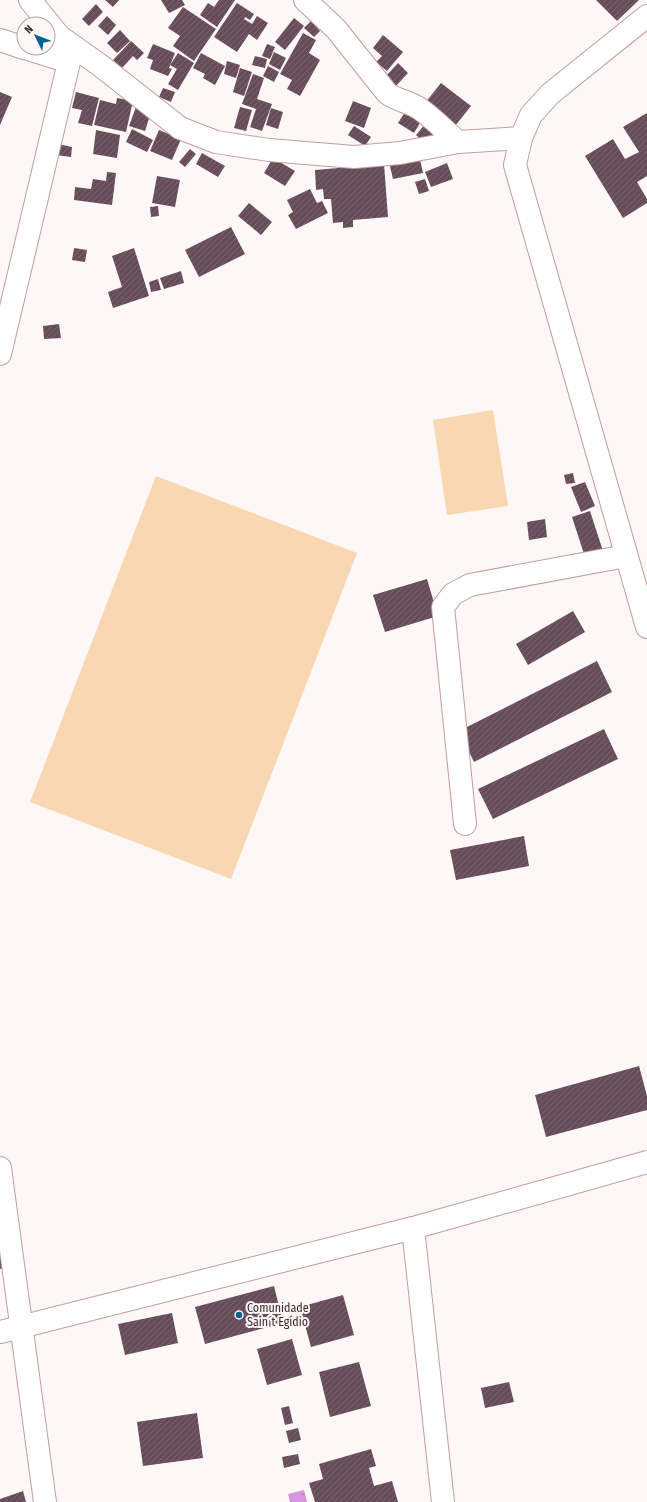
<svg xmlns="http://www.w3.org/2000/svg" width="647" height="1502" font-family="'Fira Sans Condensed',sans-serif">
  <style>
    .park { fill: #f9d8b1 }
    .water { fill: url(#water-ripples) }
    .building { fill: url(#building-hatch) }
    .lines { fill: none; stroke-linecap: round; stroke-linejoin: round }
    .minor-casing { stroke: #bf9e9e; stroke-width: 24 }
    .minor { stroke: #fff; stroke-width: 22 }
    .poi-dot { fill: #016292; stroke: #fef7f7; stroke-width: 1.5 }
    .labels { text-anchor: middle; stroke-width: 4; stroke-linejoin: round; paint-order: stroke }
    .poi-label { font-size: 12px; fill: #392b2c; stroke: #fef7f7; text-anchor: start }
  </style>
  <defs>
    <pattern id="water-ripples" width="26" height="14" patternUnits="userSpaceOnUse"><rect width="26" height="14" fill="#d695df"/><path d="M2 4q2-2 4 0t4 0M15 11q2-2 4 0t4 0" fill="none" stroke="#af7ab5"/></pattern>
    <pattern id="building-hatch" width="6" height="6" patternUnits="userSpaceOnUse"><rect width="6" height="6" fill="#674d59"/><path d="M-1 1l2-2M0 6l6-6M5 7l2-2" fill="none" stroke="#7a646e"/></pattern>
  </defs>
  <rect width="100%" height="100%" fill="#fef7f7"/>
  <!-- park -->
  <g class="park">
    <polygon points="493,410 508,506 447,515 433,420"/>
    <polygon points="156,476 357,553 231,879 30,802"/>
  </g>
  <!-- water -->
  <polygon class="water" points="304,1490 307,1502 290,1502 288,1494"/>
  <!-- building -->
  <g class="building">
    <polygon points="105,0 119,0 113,7"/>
    <polygon points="161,0 182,0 185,5 169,13"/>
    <polygon points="219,0 235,0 217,27 200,15 208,3 214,7"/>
    <polygon points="596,0 639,0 617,21"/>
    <polygon points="237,3 254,14 250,20 245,17 244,19 252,24 257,16 268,23 257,40 249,34 237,52 214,37"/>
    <polygon points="96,4 103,12 89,26 82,19"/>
    <polygon points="183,7 216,29 194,61 173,46 180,36 168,28"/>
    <polygon points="107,16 116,25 108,35 98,26"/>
    <polygon points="294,18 304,26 285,50 275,42"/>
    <polygon points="311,21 320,31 314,37 304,28"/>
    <polygon points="120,30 130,41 117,53 107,43"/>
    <polygon points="303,33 316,40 309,53 320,60 300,96 287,89 292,80 280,74"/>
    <polygon points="383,35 403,52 387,71 376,62 382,56 373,48"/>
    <polygon points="131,41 144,53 137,60 133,56 122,68 113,60"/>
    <polygon points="153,44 175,53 169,68 172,69 168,76 150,69 153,60 147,58"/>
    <polygon points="267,44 275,47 270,59 262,56"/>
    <polygon points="274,52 286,58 280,70 269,64"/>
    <polygon points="178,53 194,63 178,90 168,84 177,69 170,65"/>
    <polygon points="201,53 225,66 215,85 203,78 205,74 193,68"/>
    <polygon points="255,56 267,59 265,68 252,65"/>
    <polygon points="227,61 240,65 236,78 224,74"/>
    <polygon points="398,63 408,73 396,86 385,77"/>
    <polygon points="268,66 279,72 274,82 263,76"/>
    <polygon points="240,68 252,72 244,96 233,92"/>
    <polygon points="253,74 264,78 257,99 272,104 262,131 250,127 256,109 242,104"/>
    <polygon points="441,83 471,106 451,131 421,108"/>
    <polygon points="163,88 175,92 171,102 159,97"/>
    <polygon points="0,92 12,97 0,125"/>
    <polygon points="76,92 99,98 92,126 78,123 82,110 72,108"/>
    <polygon points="117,98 133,101 126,132 94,125 100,100 116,104"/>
    <polygon points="353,101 371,108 364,128 345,121"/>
    <polygon points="136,107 151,112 145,131 129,126"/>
    <polygon points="240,107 252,110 246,131 234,128"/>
    <polygon points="271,108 283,112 278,129 266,125"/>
    <polygon points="407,109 423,118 414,133 398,123"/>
    <polygon points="647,113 647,176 637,182 647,199 647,203 623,218 585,156 613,139 625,159 639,152 623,127"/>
    <polygon points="426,123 436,131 425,143 416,135"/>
    <polygon points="354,126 371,137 365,146 348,135"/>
    <polygon points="132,129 153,140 147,152 126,142"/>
    <polygon points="96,130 120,135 117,158 93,154"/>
    <polygon points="159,130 181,139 172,160 150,151"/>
    <polygon points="58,144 72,147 71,157 56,155"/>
    <polygon points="190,149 196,154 185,167 179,162"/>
    <polygon points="202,153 225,166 218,177 196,164"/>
    <polygon points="419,155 423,173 393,179 389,162"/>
    <polygon points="273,158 295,171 285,186 264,173"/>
    <polygon points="447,163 453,179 431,187 425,172"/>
    <polygon points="384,164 388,217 353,220 353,227 343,228 343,222 333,223 331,199 324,199 323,189 316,190 315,170"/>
    <polygon points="107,172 116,173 112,205 74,200 75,187 91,189 93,179 106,181"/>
    <polygon points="157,176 180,180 175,207 152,203"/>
    <polygon points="425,179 429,191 419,194 415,182"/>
    <polygon points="310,189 317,203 322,201 328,213 296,229 288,215 293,212 287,200"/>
    <polygon points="249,203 272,222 261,235 238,216"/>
    <polygon points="158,206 159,216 151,217 150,207"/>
    <polygon points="231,227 245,254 199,277 185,250"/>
    <polygon points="74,248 87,250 85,262 72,260"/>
    <polygon points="134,248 149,296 113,308 108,292 122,287 112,256"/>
    <polygon points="181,271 184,283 164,289 160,278"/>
    <polygon points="158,279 161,290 151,292 149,282"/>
    <polygon points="59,324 61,338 44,339 43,326"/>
    <polygon points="573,473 575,483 566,484 564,475"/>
    <polygon points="585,482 595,506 581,512 571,487"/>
    <polygon points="590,511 603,551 585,557 572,517"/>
    <polygon points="545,519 547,537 529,540 527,522"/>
    <polygon points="427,579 438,616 385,632 373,595"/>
    <polygon points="573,611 585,632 528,665 516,644"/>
    <polygon points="597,661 612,692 474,762 459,731"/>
    <polygon points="604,729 618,759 493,819 478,789"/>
    <polygon points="524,836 529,866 456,880 450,850"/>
    <polygon points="639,1066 647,1096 647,1110 546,1137 535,1095"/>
    <polygon points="0,1250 5,1267 0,1269"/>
    <polygon points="274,1286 283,1323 205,1344 195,1307"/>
    <polygon points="343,1295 354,1335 311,1347 300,1307"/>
    <polygon points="172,1313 178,1343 125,1355 118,1324"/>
    <polygon points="292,1339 302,1375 267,1385 257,1349"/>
    <polygon points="359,1362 371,1406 330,1417 319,1372"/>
    <polygon points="509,1382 514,1402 485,1408 481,1388"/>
    <polygon points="289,1406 293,1423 285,1425 281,1408"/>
    <polygon points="197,1413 203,1458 143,1466 137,1422"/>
    <polygon points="298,1428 301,1440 289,1443 286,1431"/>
    <polygon points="371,1449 376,1466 369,1468 374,1486 392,1481 398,1502 315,1502 309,1483 323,1479 319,1464"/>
    <polygon points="298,1454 300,1464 284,1468 282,1457"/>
    <polygon points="23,1491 26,1502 0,1502 0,1499"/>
  </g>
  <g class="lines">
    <!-- minor casing -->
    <g class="minor-casing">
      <g id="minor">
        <path d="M305 0 336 29 387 93C397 101 409 101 420 109 433 118 445 131 458 142"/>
        <polyline points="647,16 550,94 531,115 521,138 515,165 647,627"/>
        <polyline points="59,36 101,66 180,128 216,142 269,150 354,157 400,153 458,142 521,138"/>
        <polyline points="0,40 24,48"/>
        <polyline points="25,48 69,62"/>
        <polyline points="0,354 69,62 59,36 30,0"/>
        <polyline points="465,824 443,607 453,594 470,585 626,556"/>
        <polyline points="0,1168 45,1502"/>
        <polyline points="413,1228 443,1502"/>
        <polyline points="0,1332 413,1228 647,1162"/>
      </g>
    </g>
    <!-- minor -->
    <use href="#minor" class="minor"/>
  </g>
  <!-- markers -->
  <circle class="poi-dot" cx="239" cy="1315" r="4"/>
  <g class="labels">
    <!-- poi labels -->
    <g class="poi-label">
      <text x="247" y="1312">Comunidade<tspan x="247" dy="14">Sain´t Egídio</tspan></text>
    </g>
  </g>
  <!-- north arrow -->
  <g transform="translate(36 36) rotate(313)"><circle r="19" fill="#fef7f7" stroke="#afa5a6"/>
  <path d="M0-3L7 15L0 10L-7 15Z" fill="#016292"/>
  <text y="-6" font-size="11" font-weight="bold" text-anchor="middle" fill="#392b2c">N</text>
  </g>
</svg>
